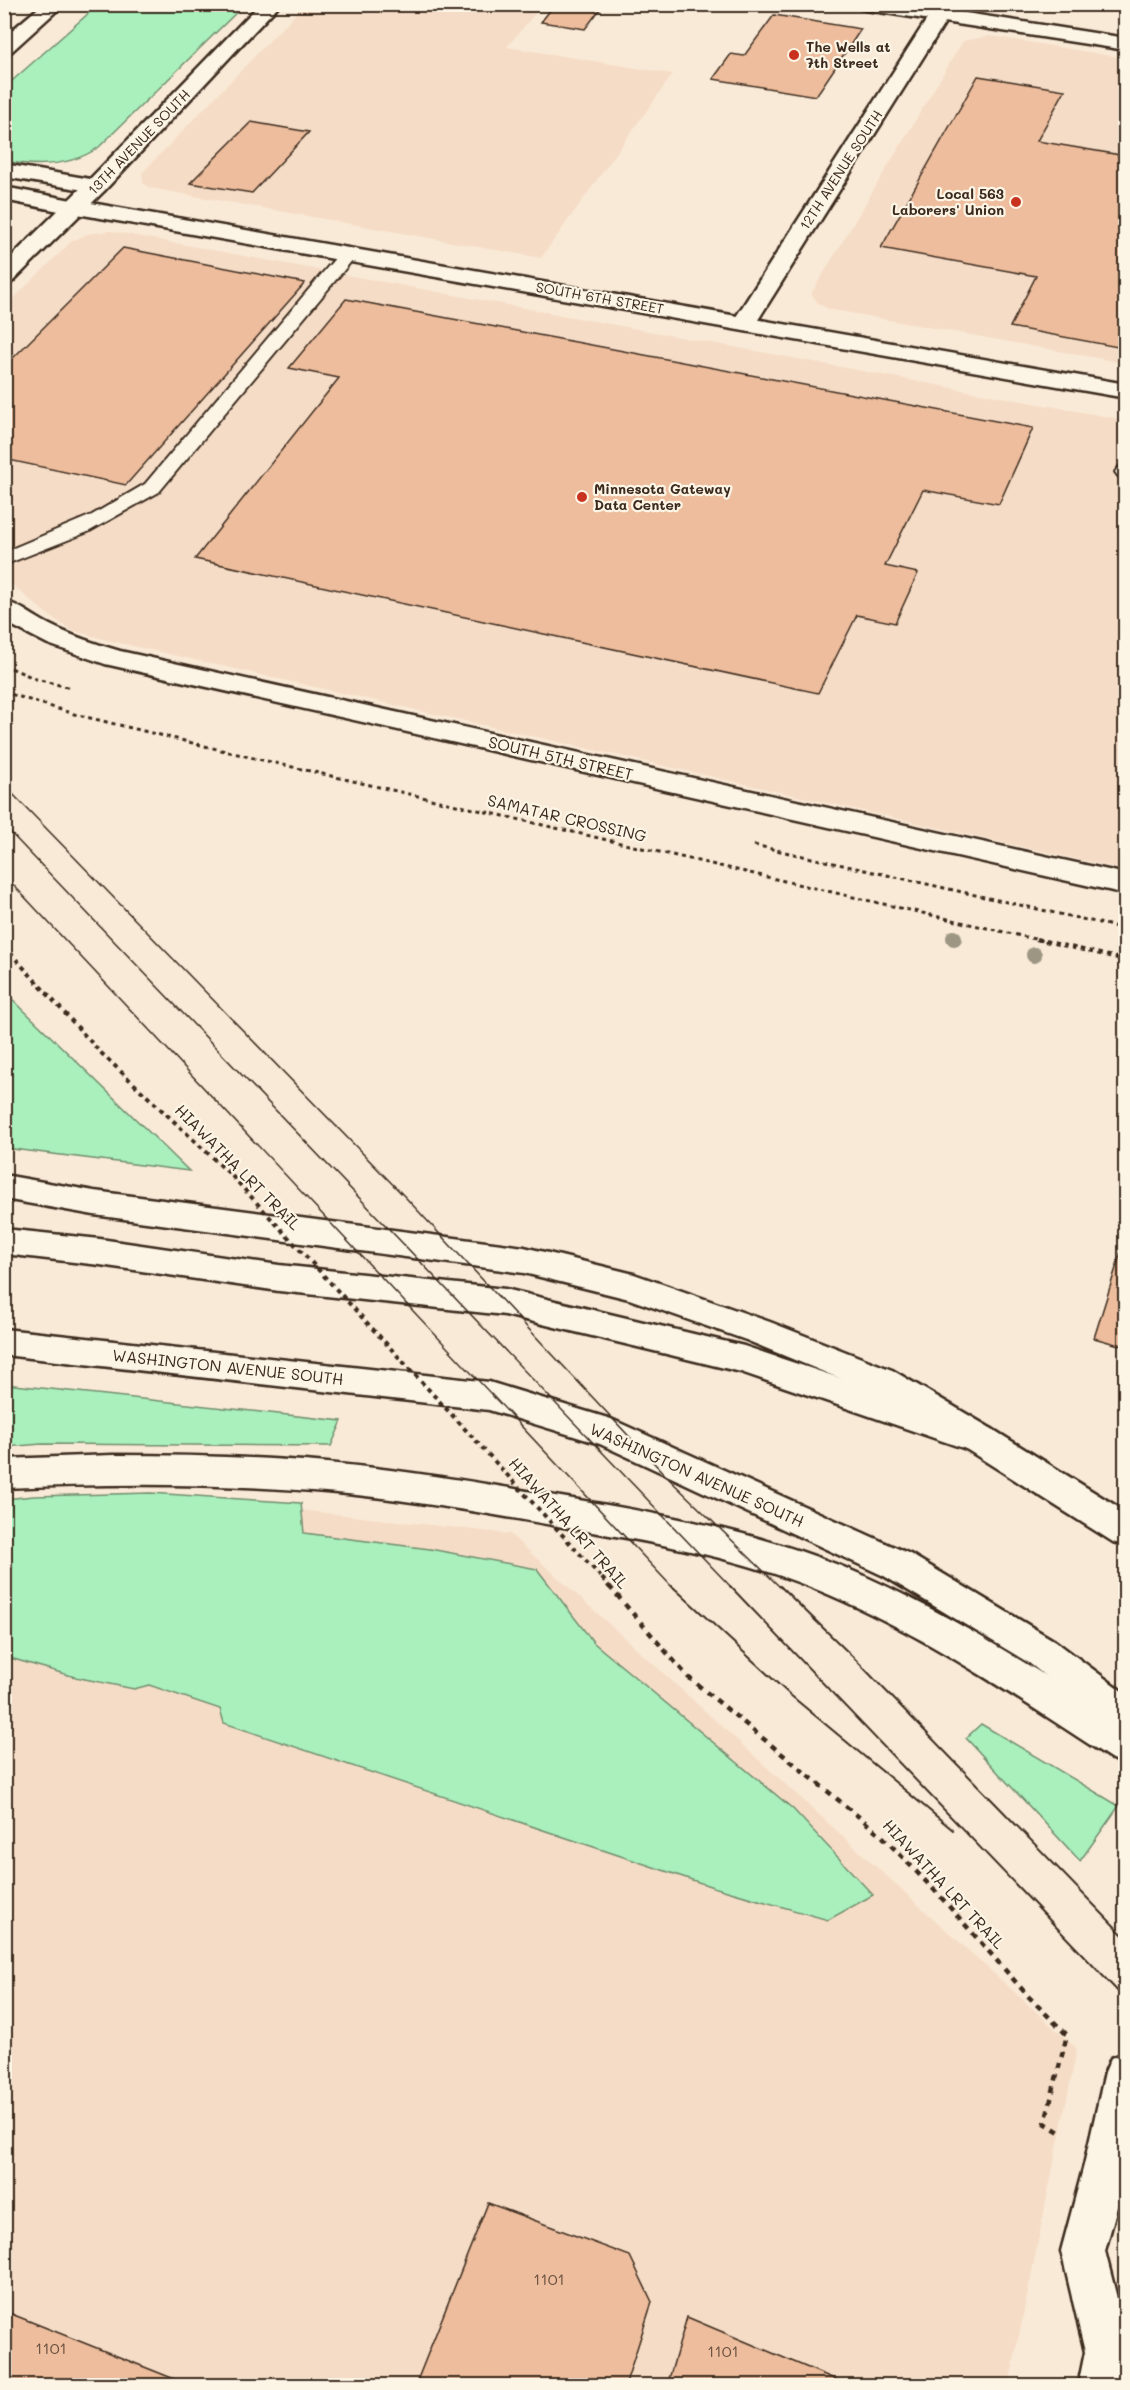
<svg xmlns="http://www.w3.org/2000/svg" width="1130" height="2390" font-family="Mali,sans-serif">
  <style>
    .built { fill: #f5dcc6 }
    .green { fill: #a9f0bd; stroke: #728d6e; stroke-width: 1.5 }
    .building { fill: #edbd9d; stroke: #3b2a1e; stroke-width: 1.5 }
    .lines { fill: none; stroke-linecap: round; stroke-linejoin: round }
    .service-casing { stroke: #3b2a1e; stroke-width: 4 }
    .minor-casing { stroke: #3b2a1e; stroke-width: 5 }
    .tertiary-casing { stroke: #3b2a1e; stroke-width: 5 }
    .secondary-casing { stroke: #3b2a1e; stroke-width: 5 }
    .motorway-casing { stroke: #3b2a1e; stroke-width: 5 }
    .path-far2 { stroke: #3b2a1e; stroke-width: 3; stroke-dasharray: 4 4; stroke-linecap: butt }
    .path-far1 { stroke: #3b2a1e; stroke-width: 4; stroke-dasharray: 4.5 4.5; stroke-linecap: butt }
    .path { stroke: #3b2a1e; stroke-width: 4.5; stroke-dasharray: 6 6; stroke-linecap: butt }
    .service { fill: #fcf5e5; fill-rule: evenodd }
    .minor { fill: #fcf5e5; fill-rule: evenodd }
    .tertiary { fill: #fcf5e5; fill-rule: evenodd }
    .secondary { fill: #fcf5e5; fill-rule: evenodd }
    .motorway { fill: #fcf5e5; fill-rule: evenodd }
    .tram-far1 { stroke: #3b2a1e; stroke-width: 1.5 }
    .tram { stroke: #3b2a1e; stroke-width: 2 }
    .path-bridge { stroke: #3b2a1e; stroke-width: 4; stroke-dasharray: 4.5 4.5; stroke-linecap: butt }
    .tree { fill: #9d9683 }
    .poi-dot { fill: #c8321e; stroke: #fcf5e5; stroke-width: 2 }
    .labels { text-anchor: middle; stroke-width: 4.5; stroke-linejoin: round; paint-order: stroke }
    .far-poi-label { font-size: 14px; font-weight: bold; fill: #3b2a1e; stroke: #fcf5e5; text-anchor: start }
    .far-street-label { font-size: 14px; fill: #3b2a1e; stroke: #fcf5e5 }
    .street-label { font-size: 16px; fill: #3b2a1e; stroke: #fcf5e5 }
    .near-number-label { font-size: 16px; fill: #684f3e }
  </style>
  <rect width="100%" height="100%" fill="#f9ead7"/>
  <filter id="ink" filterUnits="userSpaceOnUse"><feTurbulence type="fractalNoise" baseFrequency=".0167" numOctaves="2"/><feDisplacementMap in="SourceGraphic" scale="12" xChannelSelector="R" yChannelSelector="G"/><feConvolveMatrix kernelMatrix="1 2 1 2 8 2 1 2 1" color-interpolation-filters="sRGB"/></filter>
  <g filter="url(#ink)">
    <!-- built -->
    <g class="built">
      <polygon points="304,5 542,5 507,47 673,74 541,258 150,188 143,183 142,173"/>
      <polygon points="990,36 1125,58 1125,363 828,309 818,303 811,294 963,41"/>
      <polygon points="110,231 1125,420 1125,870 111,641 71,630 47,614 5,579 5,307 72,241 88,234"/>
      <polygon points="151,1493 510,1534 1077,2049 1009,2385 5,2385 4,1499 34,1496"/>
    </g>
    <!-- green -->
    <g class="green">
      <path d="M98 5H244L99 147C71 167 37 167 5 161V87Z"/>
      <polygon points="5,992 189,1171 5,1148"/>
      <polygon points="5,1384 342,1421 331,1446 42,1444 5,1447"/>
      <polygon points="151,1493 301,1503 304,1533 430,1549 537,1569 594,1643 793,1809 873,1895 828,1920 713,1887 224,1723 220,1709 149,1685 134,1689 75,1677 7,1657 4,1654 5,1499 34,1496"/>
      <polygon points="981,1724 1119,1806 1080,1861 966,1738"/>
    </g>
    <!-- building -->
    <g class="building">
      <polygon points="555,4 604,4 585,29 541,22"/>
      <polygon points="774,15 861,29 816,96 713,79 731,54 744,56"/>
      <polygon points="978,76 1065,90 1037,141 1126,156 1126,341 1123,348 1010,327 1036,276 881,248"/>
      <polygon points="251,122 309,132 252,193 190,183"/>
      <polygon points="123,248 305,283 126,485 4,459 4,367"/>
      <polygon points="346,299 1033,428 999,504 923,490 885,566 918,573 895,623 857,615 818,693 195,559 339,378 289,368"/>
      <polygon points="1126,1236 1126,1347 1094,1338"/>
      <polygon points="488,2203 630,2256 652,2302 625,2386 415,2386"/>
      <polygon points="4,2311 192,2386 4,2386"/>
      <polygon points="687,2317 851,2386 667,2386"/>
    </g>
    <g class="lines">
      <!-- service casing -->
      <g class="service-casing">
        <g id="service">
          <polygon points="348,249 354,250 357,254 354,258 159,492 88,532 4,565 4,552 92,515 145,484 342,250"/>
          <polygon points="1126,465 1126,478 1118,476 1115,472 1119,467"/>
        </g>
      </g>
      <!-- minor casing -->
      <g class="minor-casing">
        <g id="minor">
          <polygon points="260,4 280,4 104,191 12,282 4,284 4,264 88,181"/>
          <polygon points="939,10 946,12 949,16 756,323 752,328 744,330 736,328 732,323 929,16 932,12"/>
          <path d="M4 601C21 605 35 618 50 625 72 636 96 644 120 651L1126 874V894L105 664 48 644 7 623 4 621Z"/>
        </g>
      </g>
      <!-- tertiary casing -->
      <g class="tertiary-casing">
        <polygon id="tertiary" points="1126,2052 1126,2174 1105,2251 1120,2310 1126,2312 1126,2380 1124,2386 1078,2386 1085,2352 1061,2251 1084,2165 1105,2072 1111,2058"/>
      </g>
      <!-- secondary casing -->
      <g class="secondary-casing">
        <g id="secondary">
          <polygon points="857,4 908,4 1126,38 1126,50 866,10 859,8"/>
          <polygon points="74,200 1126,384 1126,398 66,212 63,207 66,202"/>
          <polygon points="4,1229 100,1239 279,1265 505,1289 744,1346 992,1429 1126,1512 1126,1546 1113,1542 966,1449 741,1372 505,1315 279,1291 100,1265 4,1254"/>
          <polygon points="4,1329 489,1382 611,1419 910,1554 1055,1641 1126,1694 1126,1734 1112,1729 1029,1663 884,1576 600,1444 489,1410 4,1355"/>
        </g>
      </g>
      <!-- motorway casing -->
      <g class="motorway-casing">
        <g id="motorway">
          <polygon points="43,4 64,4 11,52 4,54 4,37"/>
          <polygon points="4,164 96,180 104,181 107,186 104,191 96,192 4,177"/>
          <polygon points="4,187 82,202 85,207 82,212 74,214 4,200"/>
          <polygon points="4,1175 94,1191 524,1247 634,1274 770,1322 892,1370 992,1429 997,1439 992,1449 979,1453 966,1449 868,1390 746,1340 629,1299 524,1273 94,1215 4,1199"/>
          <path d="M113 1455C185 1455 256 1457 327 1463 405 1470 483 1483 561 1497 655 1513 751 1530 841 1566 942 1608 1033 1668 1126 1726V1764L1112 1759C1016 1697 920 1631 813 1588 734 1556 647 1541 563 1527 485 1513 406 1499 326 1492 219 1483 112 1483 4 1488V1459Z"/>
        </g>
      </g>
      <!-- path-far2 -->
      <g class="path-far2">
        <polyline points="4,665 36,679 71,688"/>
        <polyline points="4,692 74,714 258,759 1043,941"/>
        <polyline points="754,845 1126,929"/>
      </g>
      <!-- path-far1 -->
      <g class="path-far1">
        <polyline points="1036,939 1126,960"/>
        <polyline points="4,946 99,1051 232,1176"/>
        <polyline points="602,1578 610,1588"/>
      </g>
      <!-- path -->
      <polyline class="path" points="609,1586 688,1677 881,1835 939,1895 1029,1997 1067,2035 1045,2123 1059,2132"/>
      <!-- service -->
      <use href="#service" class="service"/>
      <!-- minor -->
      <use href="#minor" class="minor"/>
      <!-- tertiary -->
      <use href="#tertiary" class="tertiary"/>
      <!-- secondary -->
      <use href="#secondary" class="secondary"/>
      <!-- motorway -->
      <use href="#motorway" class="motorway"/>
      <!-- tram-far1 -->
      <g class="tram-far1">
        <polyline points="4,785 407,1199 669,1479 781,1588"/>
        <polyline points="4,826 732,1588"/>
        <polyline points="4,875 673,1588"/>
      </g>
      <!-- tram -->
      <g class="tram">
        <polyline points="672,1586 789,1694 953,1830"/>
        <polyline points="730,1586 1126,2000"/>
        <polyline points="780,1586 853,1657 1126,1938"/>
      </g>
      <!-- path-bridge -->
      <polyline class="path-bridge" points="232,1176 602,1578"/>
    </g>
    <!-- trees -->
    <g class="tree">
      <circle cx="954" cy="938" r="8"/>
      <circle cx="1034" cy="955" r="8"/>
    </g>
  </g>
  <!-- markers -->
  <g class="poi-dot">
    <circle cx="794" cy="55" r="6"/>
    <circle cx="1016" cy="202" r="6"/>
    <circle cx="582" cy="497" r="6"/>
  </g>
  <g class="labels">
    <!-- far-poi labels -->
    <g class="far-poi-label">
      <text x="806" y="52">The Wells at<tspan x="806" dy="16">7th Street</tspan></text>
      <text x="1004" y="199" text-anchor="end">Local 563<tspan x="1004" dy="16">Laborers' Union</tspan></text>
      <text x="594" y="494">Minnesota Gateway<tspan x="594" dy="16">Data Center</tspan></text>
    </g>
    <!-- far-street labels -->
    <g class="far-street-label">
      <text transform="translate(139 142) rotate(-46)" y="5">13TH AVENUE SOUTH</text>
      <text transform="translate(841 170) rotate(-57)" y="5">12TH AVENUE SOUTH</text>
      <text transform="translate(600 298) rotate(10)" y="5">SOUTH 6TH STREET</text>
    </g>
    <!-- street labels -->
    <g class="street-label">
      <text transform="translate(561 758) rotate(13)" y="6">SOUTH 5TH STREET</text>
      <text transform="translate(567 818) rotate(13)" y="6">SAMATAR CROSSING</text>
      <text transform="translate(238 1167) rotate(45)" y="6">HIAWATHA LRT TRAIL</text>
      <text transform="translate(228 1367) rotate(6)" y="6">WASHINGTON AVENUE SOUTH</text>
      <text transform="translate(697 1475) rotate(24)" y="6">WASHINGTON AVENUE SOUTH</text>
      <text transform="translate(569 1523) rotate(48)" y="6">HIAWATHA LRT TRAIL</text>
      <text transform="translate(944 1884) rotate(47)" y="6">HIAWATHA LRT TRAIL</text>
    </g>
    <!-- near-number labels -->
    <g class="near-number-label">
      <text x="549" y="2285">1101</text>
      <text x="51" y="2354">1101</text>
      <text x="723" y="2357">1101</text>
    </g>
  </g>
  <!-- margin -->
  <rect width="1130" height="2390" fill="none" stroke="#fcf5e5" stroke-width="24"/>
  <rect x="12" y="12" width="1106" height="2366" fill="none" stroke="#3b2a1e" stroke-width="2" filter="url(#ink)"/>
</svg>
